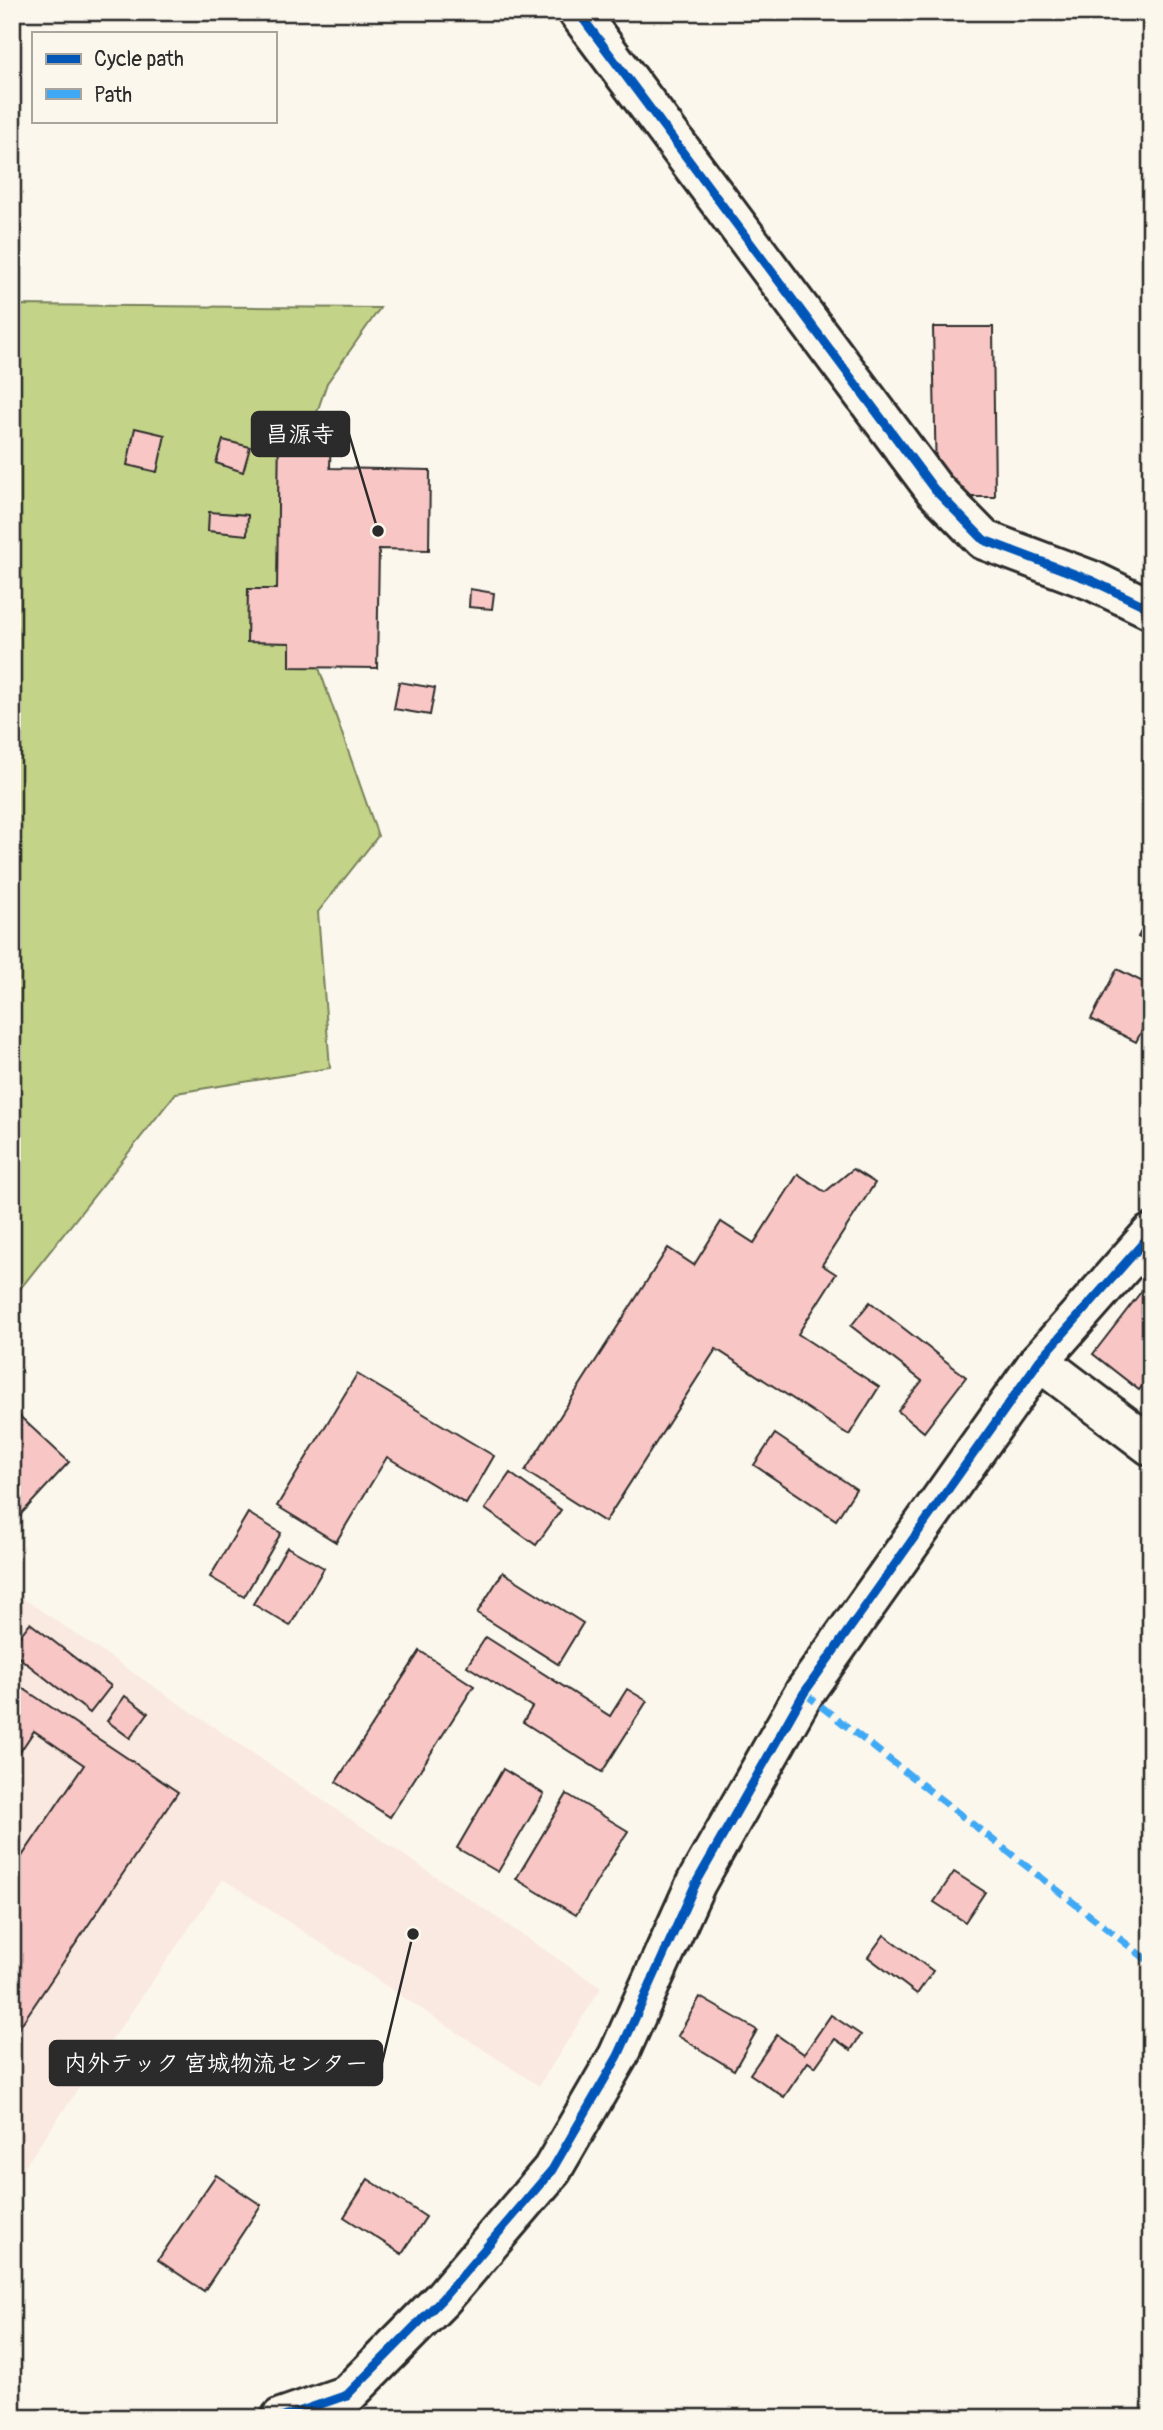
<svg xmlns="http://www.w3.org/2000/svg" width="1163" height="2430" font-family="Pangolin,'Klee One',sans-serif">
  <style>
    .built { fill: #fae9e0 }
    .green { fill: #c3d488; stroke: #77805a; stroke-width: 2 }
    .building { fill: #f8c7c5; stroke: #2b2b2b; stroke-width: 2 }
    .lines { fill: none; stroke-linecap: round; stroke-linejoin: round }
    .minor-casing { stroke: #2b2b2b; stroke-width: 44 }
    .tertiary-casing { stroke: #2b2b2b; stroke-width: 44 }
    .minor { stroke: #fbf7ec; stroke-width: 38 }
    .tertiary { stroke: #fbf7ec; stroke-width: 38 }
    .quiet { stroke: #3fa9f5; stroke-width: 7; stroke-dasharray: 14 7; stroke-linecap: butt }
    .cycleway-casing { stroke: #fbf7ec; stroke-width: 13 }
    .cycleway { stroke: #0057b8; stroke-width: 9 }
    .leader { fill: none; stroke: #2b2b2b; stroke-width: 2.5 }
    .callout-dot { fill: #2b2b2b; stroke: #fbf7ec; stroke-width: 2.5 }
    .callout { fill: #2b2b2b; stroke: #2b2b2b; stroke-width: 2.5 }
    .callout-label { font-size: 23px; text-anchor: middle; font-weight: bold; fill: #fff }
  </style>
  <rect width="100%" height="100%" fill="#fbf7ec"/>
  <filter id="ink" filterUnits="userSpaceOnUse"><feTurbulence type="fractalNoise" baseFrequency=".0143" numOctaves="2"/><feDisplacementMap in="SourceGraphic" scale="14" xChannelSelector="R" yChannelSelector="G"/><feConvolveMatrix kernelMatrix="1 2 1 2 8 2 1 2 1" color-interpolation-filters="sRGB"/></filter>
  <g filter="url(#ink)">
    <!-- built -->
    <polygon class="built" points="12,1591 601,1988 539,2086 223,1879 12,2185"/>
    <!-- green -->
    <polygon class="green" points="12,305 380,308 327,383 289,494 300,614 378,836 318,912 330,1068 176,1093 12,1299"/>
    <!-- building -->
    <g class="building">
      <polygon points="933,327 993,327 995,497 965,497 936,479"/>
      <polygon points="279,426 331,426 330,468 430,470 429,550 379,549 377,668 290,667 290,643 247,642 248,589 277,589"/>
      <polygon points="135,428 165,435 157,472 127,465"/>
      <polygon points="223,440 250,447 243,472 216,463"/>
      <polygon points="209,512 248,515 247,535 208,531"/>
      <polygon points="470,589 494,593 492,609 469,607"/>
      <polygon points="399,682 435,688 430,715 394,709"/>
      <polygon points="1151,912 1151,943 1138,937"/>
      <polygon points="1117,969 1151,986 1151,1013 1136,1042 1091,1019"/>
      <polygon points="853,1169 875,1183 822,1265 836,1274 798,1334 879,1387 849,1435 716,1349 605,1522 525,1471 668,1248 694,1265 721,1222 754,1243 798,1174 825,1192"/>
      <polygon points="1151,1279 1151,1375 1139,1390 1093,1354"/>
      <polygon points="870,1302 966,1377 924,1432 898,1411 922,1381 851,1326"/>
      <polygon points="357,1374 494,1456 466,1504 387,1457 336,1542 277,1506"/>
      <polygon points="12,1409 69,1462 12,1524"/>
      <polygon points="775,1434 856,1489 836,1520 754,1465"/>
      <polygon points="510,1473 561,1510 536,1545 485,1509"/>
      <polygon points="248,1513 281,1533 244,1597 210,1577"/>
      <polygon points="287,1547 324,1568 290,1626 253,1604"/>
      <polygon points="503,1572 583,1623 558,1664 477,1613"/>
      <polygon points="30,1623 111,1686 90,1713 12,1652 12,1646"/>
      <polygon points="486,1637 610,1716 627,1689 647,1701 602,1772 523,1722 532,1707 467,1666"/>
      <polygon points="420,1651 474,1686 390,1817 336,1782"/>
      <polygon points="12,1681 178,1792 12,2038 12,1858 18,1862 84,1765 34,1731 12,1764"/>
      <polygon points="125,1696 148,1713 130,1738 107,1721"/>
      <polygon points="503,1769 544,1794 498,1872 457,1848"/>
      <polygon points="567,1794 628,1831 576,1915 516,1879"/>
      <polygon points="954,1872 985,1892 965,1922 934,1902"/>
      <polygon points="884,1935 933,1971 917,1994 868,1957"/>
      <polygon points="700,1997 757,2030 734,2070 678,2036"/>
      <polygon points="831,2015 861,2035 851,2050 835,2039 815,2067 808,2062 784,2097 750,2074 777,2035 804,2054"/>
      <polygon points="216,2175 261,2205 204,2291 158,2260"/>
      <polygon points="368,2179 426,2217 402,2254 344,2217"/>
    </g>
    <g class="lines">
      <!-- minor casing -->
      <g class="minor-casing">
        <polyline id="minor" points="578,12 934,489 984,540 1093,581 1151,609"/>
      </g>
      <!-- tertiary casing -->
      <g class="tertiary-casing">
        <g id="tertiary">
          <polyline points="1039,1361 1151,1446"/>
          <polyline points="281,2418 347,2395 442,2299 552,2170 618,2056 696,1883 804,1693 1039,1361 1151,1234"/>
        </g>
      </g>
      <!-- minor -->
      <use href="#minor" class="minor"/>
      <!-- tertiary -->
      <use href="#tertiary" class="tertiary"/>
      <!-- quiet -->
      <polyline class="quiet" points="804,1693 1151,1963"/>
      <!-- cycleway casing -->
      <g class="cycleway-casing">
        <g id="cycleway">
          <polyline points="578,12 934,489 984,540 1093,581 1151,609"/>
          <polyline points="281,2418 347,2395 442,2299 552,2170 618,2056 696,1883 804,1693 1039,1361 1151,1234"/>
        </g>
      </g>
      <!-- cycleway -->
      <use href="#cycleway" class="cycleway"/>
    </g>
  </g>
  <!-- callouts -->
  <path class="leader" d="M378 531L349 434M413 1934L382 2063"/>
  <g class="callout-dot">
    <circle cx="378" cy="531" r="7"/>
    <circle cx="413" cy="1934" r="7"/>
  </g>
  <g class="callout">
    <rect x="252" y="412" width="97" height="44" rx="7"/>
    <rect x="50" y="2041" width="332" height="44" rx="7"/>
  </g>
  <g class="callout-label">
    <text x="300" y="442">昌源寺</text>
    <text x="216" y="2071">内外テック 宮城物流センター</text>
  </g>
  <!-- margin -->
  <rect width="1163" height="2430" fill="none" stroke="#fbf7ec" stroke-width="42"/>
  <rect x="21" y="21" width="1121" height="2388" fill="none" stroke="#2b2b2b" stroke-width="2.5" filter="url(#ink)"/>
  <!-- legend -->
  <rect x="32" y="32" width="245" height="91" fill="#fbf7ec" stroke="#a8a59f" stroke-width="2"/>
  <rect x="46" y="54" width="35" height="10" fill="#0057b8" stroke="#a8a59f" stroke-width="2"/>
  <text x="94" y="66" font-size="21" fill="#2b2b2b">Cycle path</text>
  <rect x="46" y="89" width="35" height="10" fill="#3fa9f5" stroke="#a8a59f" stroke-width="2"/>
  <text x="94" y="102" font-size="21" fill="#2b2b2b">Path</text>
</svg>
